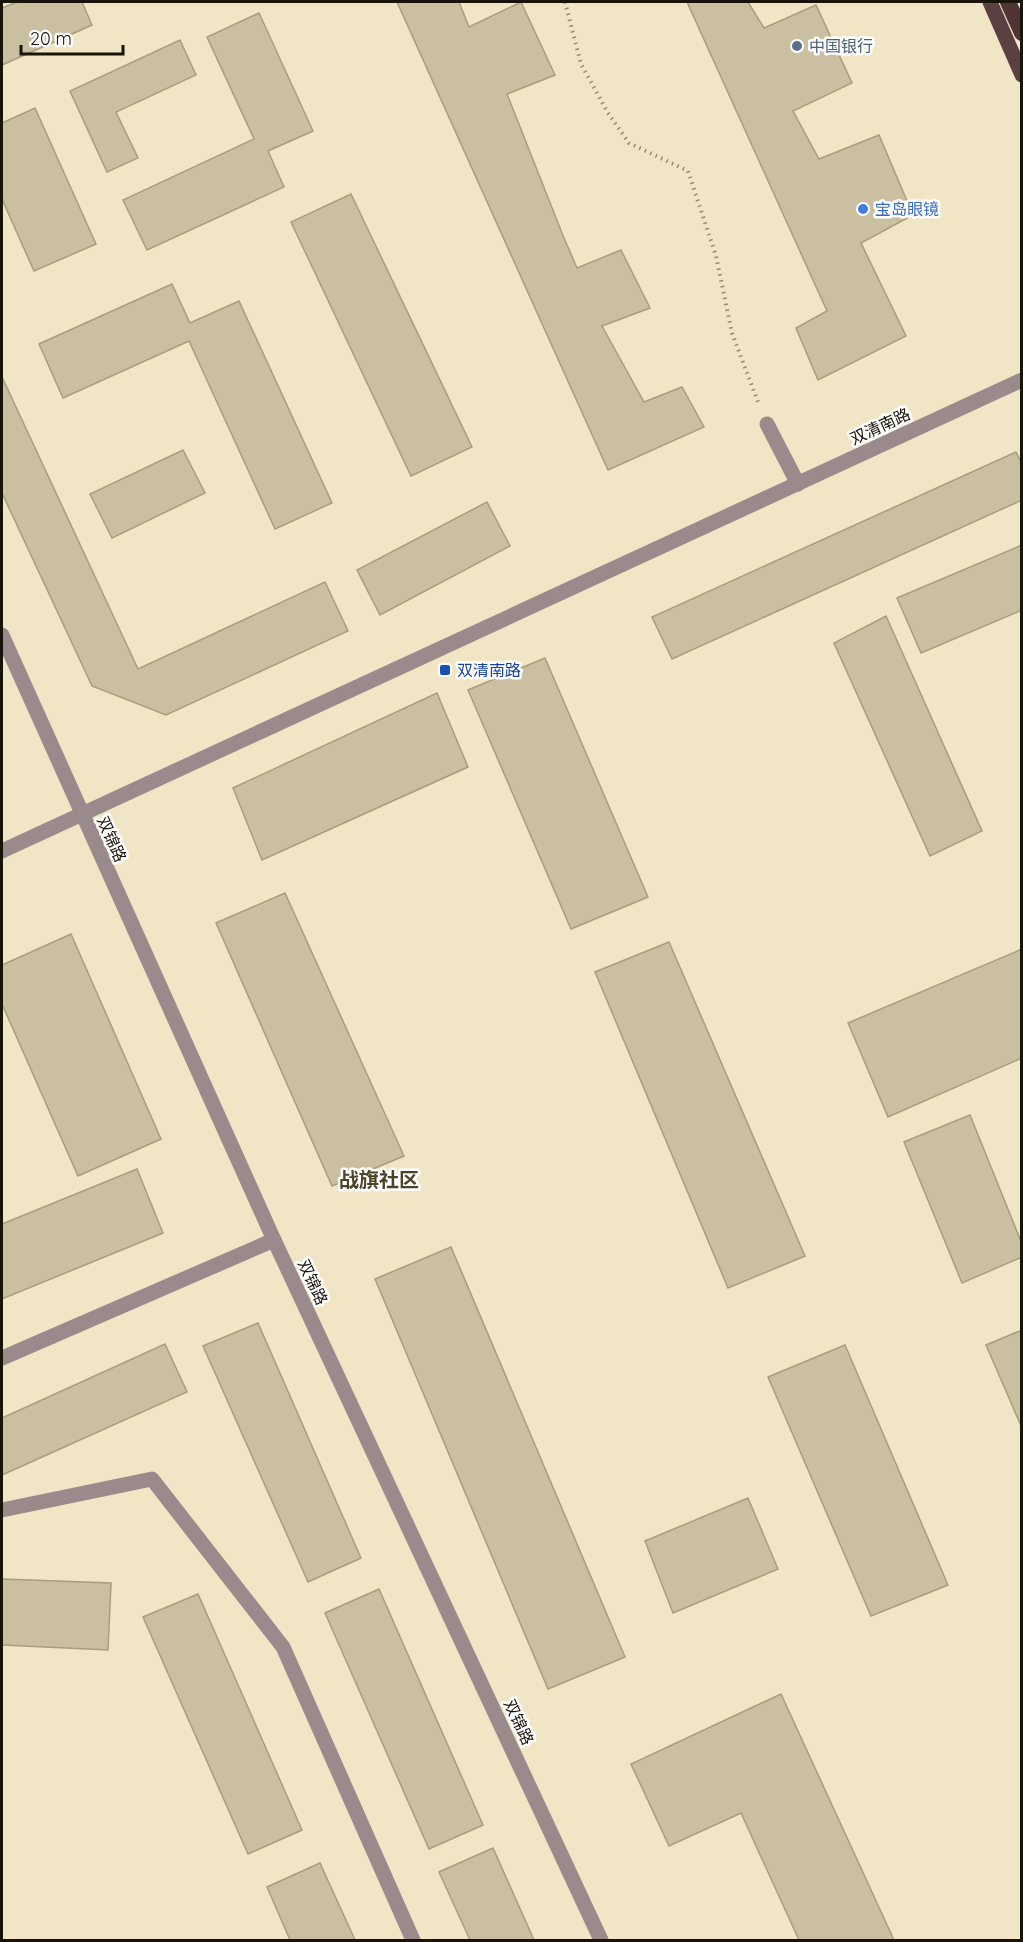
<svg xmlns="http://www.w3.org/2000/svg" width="1023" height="1942" font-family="Quicksand,'Noto Sans SC',sans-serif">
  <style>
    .building { fill: #cac0a1; stroke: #a79d7f; stroke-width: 1.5 }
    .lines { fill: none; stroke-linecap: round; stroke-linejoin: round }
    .path { stroke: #948d75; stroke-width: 4; stroke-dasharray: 1.5 4.5; stroke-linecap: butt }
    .service { stroke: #9a8a8b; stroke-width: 15 }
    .minor { stroke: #9a8a8b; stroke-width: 15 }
    .tertiary { stroke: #9a8a8b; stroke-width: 15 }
    .primary { stroke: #5b4043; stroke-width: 15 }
    .trunk { stroke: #503436; stroke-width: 16 }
    .service-dot { fill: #5c6f8a; stroke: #fff; stroke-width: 2 }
    .shop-dot { fill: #3f7fe0; stroke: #fff; stroke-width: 2 }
    .transit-dot { fill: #1a4fb4; stroke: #fff; stroke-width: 2 }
    .labels { text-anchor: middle; stroke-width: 5; stroke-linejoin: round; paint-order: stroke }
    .service-label { font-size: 16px; fill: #4e5e75; stroke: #fff; text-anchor: start }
    .shop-label { font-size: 16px; fill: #366cbe; stroke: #fff; text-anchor: start }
    .street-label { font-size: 16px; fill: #181409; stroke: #fff }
    .transit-label { font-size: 16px; fill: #164399; stroke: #fff; text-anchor: start }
    .quarter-label { font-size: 20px; font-weight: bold; fill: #4b4227; stroke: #fff }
  </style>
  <rect width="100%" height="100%" fill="#f0e6c5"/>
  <!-- building -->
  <g class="building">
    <polygon points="17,2 82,2 92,25 2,65 2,8"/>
    <polygon points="397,2 459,2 469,27 521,2 555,75 507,94 564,238 577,268 621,250 650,308 602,326 644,402 682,387 704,427 608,470"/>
    <polygon points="687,2 748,2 764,28 816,5 852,83 793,111 819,159 879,135 913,215 861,243 906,336 818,380 796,328 827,311"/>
    <polygon points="259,13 313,131 268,151 284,187 147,250 123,200 254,139 207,37"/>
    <polygon points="180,40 196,75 116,112 138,158 107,172 70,91"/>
    <polygon points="35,108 96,244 34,271 2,199 2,123"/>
    <polygon points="351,194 472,447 411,476 291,222"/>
    <polygon points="172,284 190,323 239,301 332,503 275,529 189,341 63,398 39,344"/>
    <polygon points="2,377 138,669 325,582 348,631 166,715 92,686 2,493"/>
    <polygon points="183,450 205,493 112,538 90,494"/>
    <polygon points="1016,452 1022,464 1022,500 672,659 652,617"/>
    <polygon points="487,502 510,546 380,615 357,570"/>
    <polygon points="1022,545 1022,610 921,653 897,598"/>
    <polygon points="886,616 982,831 930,856 834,643"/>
    <polygon points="545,658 648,897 571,929 468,690"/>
    <polygon points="437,693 468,767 262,860 233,788"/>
    <polygon points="285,893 404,1156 332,1186 216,923"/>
    <polygon points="71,934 161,1139 78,1176 2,1004 2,965"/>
    <polygon points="669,942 805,1256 728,1288 595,972"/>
    <polygon points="1022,949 1022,1058 888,1117 848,1023"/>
    <polygon points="970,1115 1022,1244 1022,1257 962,1283 904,1142"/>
    <polygon points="137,1169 163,1233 2,1299 2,1224"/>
    <polygon points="451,1247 625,1657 548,1689 375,1279"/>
    <polygon points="258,1323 361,1558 308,1582 203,1346"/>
    <polygon points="1022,1330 1022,1428 986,1345"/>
    <polygon points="165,1344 187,1392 2,1475 2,1418"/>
    <polygon points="845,1345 948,1585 871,1616 768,1377"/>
    <polygon points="748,1498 778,1569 673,1613 645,1541"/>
    <polygon points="2,1579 111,1583 108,1650 2,1645"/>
    <polygon points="379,1589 483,1825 429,1849 325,1613"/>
    <polygon points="198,1594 302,1830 248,1854 143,1617"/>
    <polygon points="781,1694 894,1940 799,1940 741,1813 669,1846 631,1764"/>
    <polygon points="493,1848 534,1940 470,1940 439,1872"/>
    <polygon points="320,1863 355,1940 290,1940 267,1887"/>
  </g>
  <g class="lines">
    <!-- path -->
    <polyline class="path" points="565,2 581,64 608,113 629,143 688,171 716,256 732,333 758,402"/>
    <!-- service -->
    <g class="service">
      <polyline points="767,424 798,484"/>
      <polyline points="2,1510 152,1479 283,1647 413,1940"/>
    </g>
    <!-- minor -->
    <g class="minor">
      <polyline points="2,635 274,1240 601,1940"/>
      <polyline points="2,1358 274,1240"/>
    </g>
    <!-- tertiary -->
    <polyline class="tertiary" points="2,851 1022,380"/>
    <!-- primary -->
    <polyline class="primary" points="990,2 1022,75"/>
    <!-- trunk -->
    <polyline class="trunk" points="1008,2 1022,33"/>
  </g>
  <!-- markers -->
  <circle class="service-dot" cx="797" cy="46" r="6"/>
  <circle class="shop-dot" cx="863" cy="209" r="6"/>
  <rect class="transit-dot" x="439" y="664" width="12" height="12" rx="3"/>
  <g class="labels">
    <!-- service labels -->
    <g class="service-label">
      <text x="809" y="52">中国银行</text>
    </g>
    <!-- shop labels -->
    <g class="shop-label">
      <text x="875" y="215">宝岛眼镜</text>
    </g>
    <!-- street labels -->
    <g class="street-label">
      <text transform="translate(880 426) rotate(-25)" y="6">双清南路</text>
      <text transform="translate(112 839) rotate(66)" y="6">双锦路</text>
      <text transform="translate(313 1282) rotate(65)" y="6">双锦路</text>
      <text transform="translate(519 1722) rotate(65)" y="6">双锦路</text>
    </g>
    <!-- transit labels -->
    <g class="transit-label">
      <text x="457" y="676">双清南路</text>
    </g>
    <!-- quarter labels -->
    <g class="quarter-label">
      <text x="379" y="1187">战旗社区</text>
    </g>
  </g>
  <!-- border -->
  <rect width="1023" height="1942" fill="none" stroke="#181409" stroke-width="6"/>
  <!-- scale -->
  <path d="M21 45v9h102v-9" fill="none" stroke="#181409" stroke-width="3"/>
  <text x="30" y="45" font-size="18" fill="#181409" stroke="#ffffff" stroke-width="4.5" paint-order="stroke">20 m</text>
</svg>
